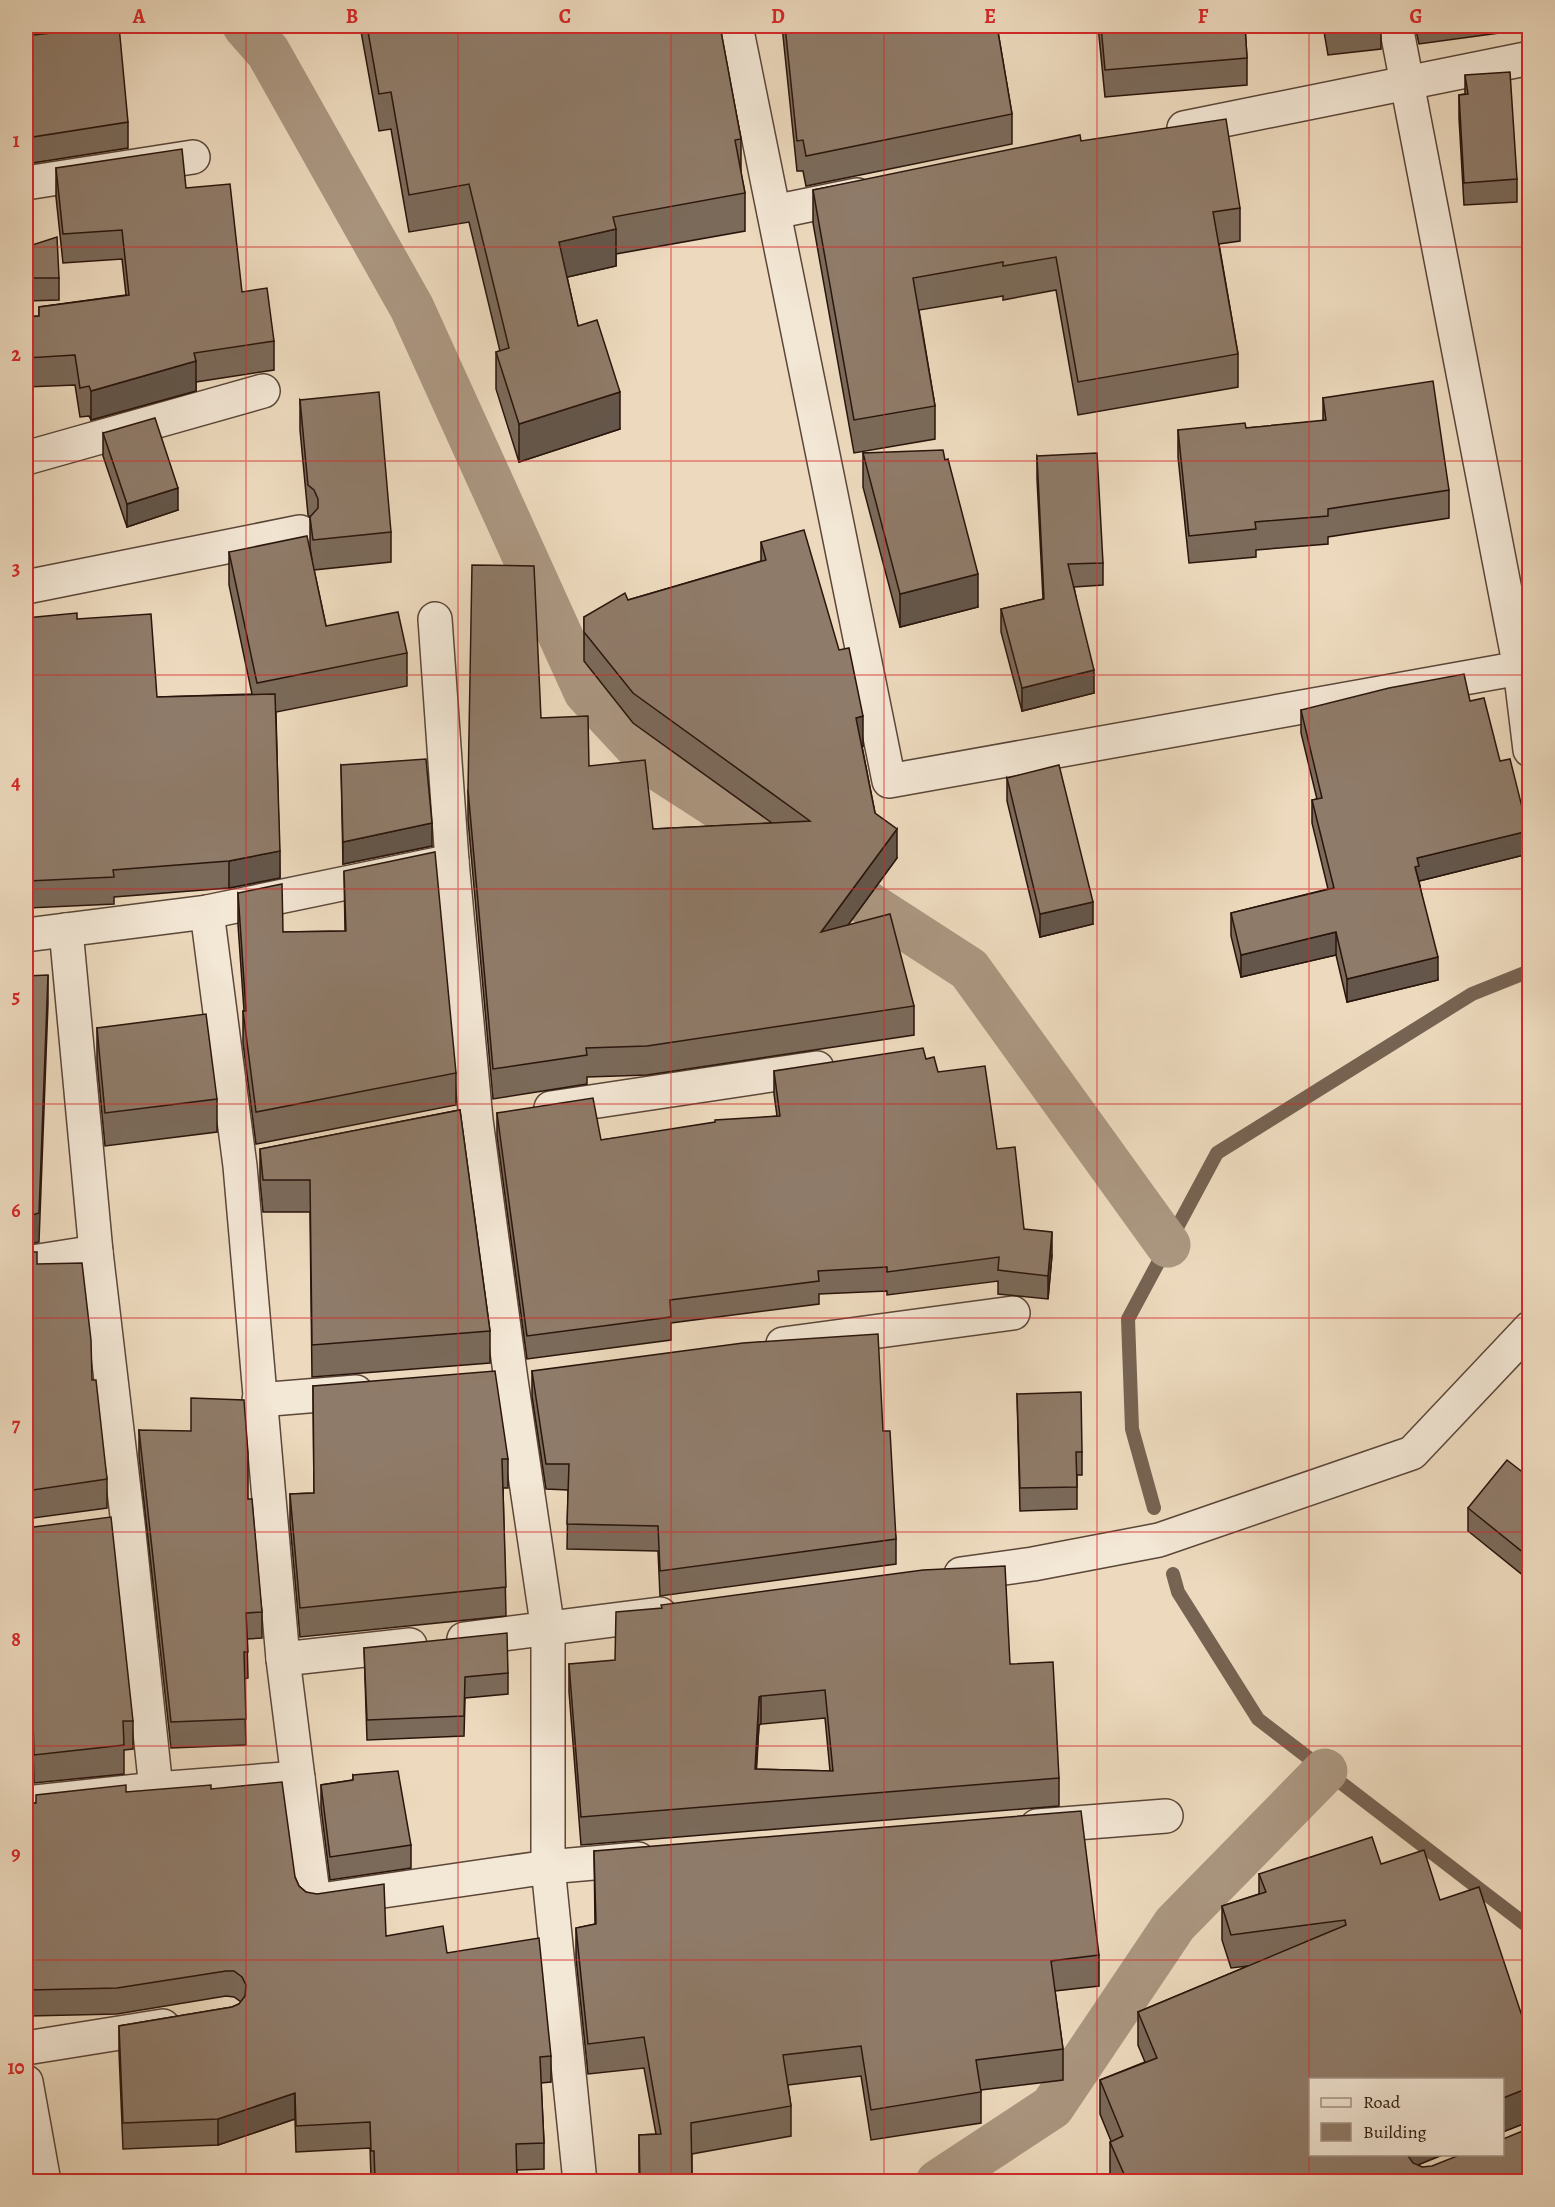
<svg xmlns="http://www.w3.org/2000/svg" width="1555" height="2207" font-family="Alegreya,serif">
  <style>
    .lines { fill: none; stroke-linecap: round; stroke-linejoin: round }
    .stream { stroke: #776352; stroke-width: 14 }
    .canal { stroke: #ab9781; stroke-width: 45 }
    .minor-casing { stroke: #5b4638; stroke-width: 36 }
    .minor { stroke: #f3e7d5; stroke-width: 33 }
    .wall { fill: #7b6a5a; stroke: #2a150c; stroke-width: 1.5; fill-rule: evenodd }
    .shaded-wall { fill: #64564a; stroke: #2a150c; stroke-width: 1.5 }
    .building { fill: #8f7b69; stroke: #2a150c; stroke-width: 1.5; fill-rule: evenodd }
    .grid { fill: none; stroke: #d62828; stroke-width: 1.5; stroke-opacity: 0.55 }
    .neatline { fill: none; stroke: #d62828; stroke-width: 2 }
    .grid-label { font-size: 20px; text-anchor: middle; font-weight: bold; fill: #d62828 }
  </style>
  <rect width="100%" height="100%" fill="#eddabe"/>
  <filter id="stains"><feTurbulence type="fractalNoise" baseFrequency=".00333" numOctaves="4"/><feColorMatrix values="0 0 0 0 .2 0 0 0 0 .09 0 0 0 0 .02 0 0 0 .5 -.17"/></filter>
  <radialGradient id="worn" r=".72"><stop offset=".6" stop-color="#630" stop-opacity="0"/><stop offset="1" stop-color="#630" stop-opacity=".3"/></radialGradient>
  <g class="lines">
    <!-- stream -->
    <g class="stream">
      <polyline points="1154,1508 1132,1429 1128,1319 1217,1153 1472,994 1527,972"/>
      <polyline points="1173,1574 1178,1592 1258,1719 1530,1928"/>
    </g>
    <!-- canal -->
    <g class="canal">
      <polyline points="245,26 268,52 412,308 586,692 655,766 969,969 1168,1245"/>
      <polyline points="938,2182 1052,2107 1175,1924 1325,1771"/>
    </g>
    <!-- minor casing -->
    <g class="minor-casing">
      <g id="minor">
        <polyline points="736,26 889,781 1520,668 1396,26"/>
        <polyline points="1184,128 1530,58"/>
        <polyline points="26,183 193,157"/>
        <polyline points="774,212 857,195"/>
        <polyline points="26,458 263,391"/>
        <polyline points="26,587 300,532"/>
        <polyline points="435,619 452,861"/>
        <polyline points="1520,668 1530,750"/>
        <polyline points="207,912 240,1166 283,1659 298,1778"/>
        <polyline points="66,930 96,1252 128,1524 156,1789"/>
        <polyline points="26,935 207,912 452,861 476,1120 511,1380 548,1630 548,1867 580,2182"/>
        <polyline points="551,1108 817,1068"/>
        <polyline points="26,1263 96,1252"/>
        <polyline points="783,1344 1013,1313"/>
        <polyline points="259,1400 356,1392"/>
        <polyline points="961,1574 1033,1564 1159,1540 1412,1453 1530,1328"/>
        <polyline points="464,1639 660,1614"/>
        <polyline points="283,1659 410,1645"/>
        <polyline points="26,1803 156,1789 298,1778 314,1901 548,1867 638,1859"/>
        <polyline points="1037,1826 1166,1816"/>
        <polyline points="26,2048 163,2026"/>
        <polyline points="26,2082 44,2182"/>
      </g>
    </g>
    <!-- minor -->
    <use href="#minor" class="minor"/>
  </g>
  <!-- wall -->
  <g class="wall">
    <polygon points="26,26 34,35 128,122 128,148 26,164"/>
    <polygon points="360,26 720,26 741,139 741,173 745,193 745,231 616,254 616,266 567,277 578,326 620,429 519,462 496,389 496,352 500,351 469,222 409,232 391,129 379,131"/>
    <polygon points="782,26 997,26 1012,114 1012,144 806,186 803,171 797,171"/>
    <polygon points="1098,26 1245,26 1247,58 1247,85 1105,97"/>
    <polygon points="1323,26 1381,26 1381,49 1328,55"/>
    <polygon points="1415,26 1499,26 1499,33 1419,44"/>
    <polygon points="1465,75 1517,179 1517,202 1464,205 1459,118 1459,95 1465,94"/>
    <polygon points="1081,141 1240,208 1240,241 1219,244 1238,354 1238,387 1078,415 1056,290 1003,300 1003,296 919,310 935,406 935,439 854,453 813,223 813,190"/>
    <polygon points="56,168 186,188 242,292 274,341 274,370 196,382 196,391 91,420 89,416 80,417 75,385 26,387 26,317 39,316 39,307 126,295 122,259 63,263 56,197"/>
    <polygon points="26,247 59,278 59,300 26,301"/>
    <polygon points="1323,398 1449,490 1449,518 1328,537 1328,544 1256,550 1256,557 1189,563 1178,457 1178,430 1246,428 1323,421"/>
    <polygon points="300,400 391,532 391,562 314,570 326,626 407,653 407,686 276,712 280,878 229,888 114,897 114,904 28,908 26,862 26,618 77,619 157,697 252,694 229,585 229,552 312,560 310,547 310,517 308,515 300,430"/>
    <polygon points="103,433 178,510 127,527 103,456"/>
    <polygon points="863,453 945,460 978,607 900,627 863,487"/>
    <polygon points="1037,456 1103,563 1103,585 1074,587 1094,693 1022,711 1001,632 1001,609 1043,599 1037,479"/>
    <polygon points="761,542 863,746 862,746 875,813 897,858 848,925 914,1006 914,1035 647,1075 587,1077 587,1084 493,1099 468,820 468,790 541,718 653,829 772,823 633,723 584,661 584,617 628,600 761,561"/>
    <polygon points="1470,701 1500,761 1528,854 1419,881 1438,980 1347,1002 1336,955 1241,977 1231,936 1231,913 1328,889 1312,823 1312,800 1317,799 1301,733 1301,710"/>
    <polygon points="341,765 432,846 343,864"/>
    <polygon points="1007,778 1093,924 1040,937 1007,801"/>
    <polygon points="344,871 456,1073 456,1105 256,1144 243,1043 243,1011 244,1011 238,925 238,893 283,932 345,931"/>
    <polygon points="97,1028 217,1099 217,1132 105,1146 97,1061"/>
    <polygon points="926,1059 938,1072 997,1149 1024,1229 1052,1255 1048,1299 998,1294 998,1281 887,1295 887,1291 819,1294 819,1304 671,1323 671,1340 527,1359 497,1136 497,1113 601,1140 777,1116 774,1094 774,1071"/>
    <polygon points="460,1110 490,1331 490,1363 312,1377 310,1212 263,1212 260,1181 260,1149"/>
    <polygon points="26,1252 37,1264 92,1380 107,1479 107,1508 26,1519"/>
    <polygon points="532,1371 883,1431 896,1539 896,1564 660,1596 658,1551 567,1549 568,1490 546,1489 532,1396"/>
    <polygon points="313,1386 508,1459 508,1488 503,1488 506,1616 300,1637 290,1523 290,1494 314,1493"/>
    <polygon points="1017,1394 1082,1452 1082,1475 1077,1475 1077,1509 1020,1511"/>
    <polygon points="139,1430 248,1499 262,1612 262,1638 247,1639 248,1678 244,1679 246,1745 171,1748 139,1456"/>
    <polygon points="1530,1478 1530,1581 1468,1531 1468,1508"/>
    <polygon points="26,1528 133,1721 133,1749 124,1750 124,1774 34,1783 32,1715 26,1715"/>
    <polygon points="364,1648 508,1673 508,1694 465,1698 464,1736 367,1740"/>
    <path d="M569 1664H1010L1059 1778V1806L581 1845 569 1692ZM825 1718 830 1771 756 1769 759 1725 761 1724Z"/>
    <polygon points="353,1775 411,1845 411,1868 330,1880 321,1808 321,1785 353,1780"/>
    <polygon points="211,1789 295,1877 299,1886 306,1892 386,1936 447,1953 551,2056 551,2082 541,2083 544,2143 544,2169 517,2170 517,2181 374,2181 374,2177 371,2177 370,2148 296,2152 295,2119 218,2145 123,2149 119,2052 119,2026 232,2007 239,2004 241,2002 234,1997 226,1996 117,2014 29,2016 26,1920 26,1804 126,1792"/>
    <polygon points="594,1851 1099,1955 1099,1986 1055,1991 1063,2049 1063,2080 981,2090 981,2123 871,2140 861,2076 788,2085 791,2106 791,2136 692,2154 692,2181 639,2181 639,2135 656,2134 644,2068 588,2074 576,1958 576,1928 595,1924"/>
    <polygon points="1381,1864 1440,1900 1530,2040 1530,2123 1523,2124 1417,2165 1422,2167 1530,2181 1113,2181 1110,2175 1110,2142 1111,2141 1100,2114 1100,2080 1145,2062 1138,2045 1138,2012 1248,1966 1231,1968 1222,1940 1222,1906 1259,1894 1259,1874"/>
  </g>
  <!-- shaded-wall -->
  <g class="shaded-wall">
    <polygon points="616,229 616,266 559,279 559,242"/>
    <polygon points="196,361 196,391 91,420 91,391"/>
    <polygon points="620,392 620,429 519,462 519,424"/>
    <polygon points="178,488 178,510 127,527 127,504"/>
    <polygon points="978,574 978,607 900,627 900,594"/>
    <polygon points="1094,670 1094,693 1022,711 1022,688"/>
    <polygon points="863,716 863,746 856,747 856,718"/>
    <polygon points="432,823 432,846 343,864 343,842"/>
    <polygon points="897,829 897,858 821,962 821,932"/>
    <polygon points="1528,831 1528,854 1419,881 1415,867 1417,858"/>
    <polygon points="280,851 280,878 229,888 229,861"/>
    <polygon points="1093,902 1093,924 1040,937 1040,914"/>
    <polygon points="1336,932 1336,955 1241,977 1241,955"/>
    <polygon points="1438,957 1438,980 1347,1002 1347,979"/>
    <polygon points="48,975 48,1004 39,1242 26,1245 26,1217"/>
    <polygon points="1052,1232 1052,1255 1048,1299 1048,1276"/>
    <polygon points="761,1696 761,1724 759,1725 755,1797 755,1769 759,1697"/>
    <polygon points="1523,2090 1523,2124 1503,2132 1503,2098"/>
    <polygon points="295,2093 295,2119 218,2145 218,2119"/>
    <polygon points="1407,2154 1444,2154 1418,2165 1411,2170"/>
  </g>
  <!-- building -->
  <g class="building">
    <polygon points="26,26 33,26 34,35 119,26 128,122 26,138"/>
    <polygon points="367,26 720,26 741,139 735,140 745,193 613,217 616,229 559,242 578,326 597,320 620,392 519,424 496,352 509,348 469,184 409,195 391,92 379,94"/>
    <polygon points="785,26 997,26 1012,114 806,156 803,140 797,141"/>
    <polygon points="1101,26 1245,26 1247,58 1105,70"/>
    <polygon points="1327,26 1381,26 1328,33"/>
    <polygon points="1510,72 1517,179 1464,183 1459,95 1468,94 1465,75"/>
    <polygon points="1226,119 1240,208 1213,212 1238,354 1078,382 1056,257 1003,266 1003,262 913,278 935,406 854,420 813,190 1080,135 1081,141"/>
    <polygon points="182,149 186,188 230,184 242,292 267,288 274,341 194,353 196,361 91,391 89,386 80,388 75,355 26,358 26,317 39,316 39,307 129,295 122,230 63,234 56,168"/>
    <polygon points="57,237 59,278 26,278 26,247"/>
    <polygon points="1433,381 1449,490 1328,509 1328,516 1255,522 1256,529 1189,536 1178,430 1245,423 1246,428 1326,420 1323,398"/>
    <polygon points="379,392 391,532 313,540 310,517 318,508 318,499 314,490 308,485 300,400"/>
    <polygon points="155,418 178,488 127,504 103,433"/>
    <polygon points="943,450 945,460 948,459 978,574 900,594 863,453"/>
    <polygon points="1097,453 1103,563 1068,564 1094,670 1022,688 1001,609 1044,599 1037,456"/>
    <polygon points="804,530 839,650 849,648 863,716 856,718 875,813 897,829 821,932 890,914 914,1006 647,1046 586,1048 587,1055 493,1069 468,790 472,565 534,566 541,718 588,716 589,766 645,760 653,829 810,821 633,693 584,632 584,617 625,593 628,600 766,560 761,542"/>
    <polygon points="307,536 326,626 398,612 407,653 257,683 229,552"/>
    <polygon points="77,613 77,619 151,614 157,697 275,694 280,851 229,861 113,870 114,877 28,881 26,835 26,618"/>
    <polygon points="1464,674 1470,701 1484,698 1500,761 1510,759 1528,831 1417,858 1419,866 1415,867 1438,957 1347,979 1336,932 1241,955 1231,913 1334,888 1312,800 1322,798 1301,710 1389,688"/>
    <polygon points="426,759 432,823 343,842 341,765"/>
    <polygon points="1059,765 1093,902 1040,914 1007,778"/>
    <polygon points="435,852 456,1073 256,1112 243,1011 246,1011 238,893 282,884 283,932 346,931 344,871"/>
    <polygon points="48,975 39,1213 26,1217 26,976"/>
    <polygon points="206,1014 217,1099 105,1113 97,1028"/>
    <polygon points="923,1048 926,1059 934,1057 938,1072 985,1066 997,1149 1015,1147 1024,1229 1052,1232 1048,1276 998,1270 999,1257 887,1272 887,1267 818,1271 819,1281 670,1300 671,1317 527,1336 497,1113 593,1098 601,1140 715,1122 715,1120 780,1116 774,1071"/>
    <polygon points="460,1110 490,1331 312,1345 310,1180 263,1180 260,1149"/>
    <polygon points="26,1252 37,1252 37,1264 82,1263 91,1340 92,1380 96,1380 107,1479 26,1491"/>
    <polygon points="878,1334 883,1431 890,1431 896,1539 660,1571 658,1526 567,1524 569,1464 546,1464 532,1371 743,1343"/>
    <polygon points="495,1371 508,1459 502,1459 506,1587 300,1608 290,1494 314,1493 313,1386"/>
    <polygon points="1081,1392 1082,1452 1076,1452 1077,1487 1020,1488 1017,1394"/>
    <polygon points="191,1398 244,1400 248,1453 248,1499 252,1499 262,1612 246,1613 248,1652 244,1652 246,1719 171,1722 139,1430 191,1431"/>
    <polygon points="1507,1460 1530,1478 1530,1558 1468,1508"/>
    <polygon points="111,1517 133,1721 123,1721 124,1745 34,1755 32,1686 26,1687 26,1528"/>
    <path d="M1005 1566 1010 1664 1053 1662 1059 1778 581 1817 569 1664 615 1660 616 1612 662 1608 661 1605 923 1570ZM825 1690 833 1771 755 1769 759 1697 761 1696Z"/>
    <polygon points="507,1633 508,1673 465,1677 464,1716 367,1720 364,1648"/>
    <polygon points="398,1771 411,1845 330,1857 321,1785 353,1780 353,1775"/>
    <polygon points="282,1782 295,1877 299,1886 306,1892 317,1894 384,1884 386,1936 443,1926 447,1953 539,1938 551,2056 540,2057 544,2143 516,2144 517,2181 381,2181 381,2180 375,2180 374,2151 371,2151 370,2122 296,2126 295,2093 218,2119 123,2123 119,2026 232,2007 239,2004 245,1996 246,1985 242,1977 234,1971 226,1971 117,1988 29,1990 26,1894 26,1804 36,1803 36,1795 126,1785 126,1792 211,1785 211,1789"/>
    <polygon points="1081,1811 1099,1955 1051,1961 1063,2049 976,2060 981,2092 871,2110 861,2046 783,2055 791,2106 691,2123 692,2181 640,2181 639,2135 661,2134 644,2037 588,2044 576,1928 596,1924 594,1851"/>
    <polygon points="1372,1837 1381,1864 1424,1850 1440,1900 1479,1887 1530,2040 1530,2090 1523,2090 1503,2098 1503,2079 1311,2079 1311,2154 1408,2154 1408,2156 1413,2163 1422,2167 1432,2166 1462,2154 1503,2154 1503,2139 1530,2128 1530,2181 1127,2181 1110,2142 1123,2136 1100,2080 1157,2058 1138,2012 1346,1925 1345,1920 1231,1935 1222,1906 1266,1892 1259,1874"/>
  </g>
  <!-- grid -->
  <path class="grid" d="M246 26V2182M458 26V2182M671 26V2182M884 26V2182M1097 26V2182M1309 26V2182M26 247H1530M26 461H1530M26 675H1530M26 889H1530M26 1104H1530M26 1318H1530M26 1532H1530M26 1746H1530M26 1960H1530"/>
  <!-- margin -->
  <rect width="1555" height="2207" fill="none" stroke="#eddabe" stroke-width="66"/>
  <!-- legend -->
  <rect x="1309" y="2078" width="195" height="78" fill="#f3e7d5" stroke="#a39385" stroke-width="1.5"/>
  <rect x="1321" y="2098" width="30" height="9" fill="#f3e7d5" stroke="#a39385" stroke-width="1.5"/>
  <text x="1363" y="2108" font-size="18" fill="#2a150c">Road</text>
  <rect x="1321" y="2123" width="30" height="18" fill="#8f7b69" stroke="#a39385" stroke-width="1.5"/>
  <text x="1363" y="2138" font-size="18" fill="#2a150c">Building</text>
  <rect x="33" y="33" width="1489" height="2141" class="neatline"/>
  <g class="grid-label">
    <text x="139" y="23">A</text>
    <text x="352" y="23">B</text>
    <text x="565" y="23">C</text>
    <text x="778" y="23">D</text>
    <text x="990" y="23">E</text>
    <text x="1203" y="23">F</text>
    <text x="1416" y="23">G</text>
    <text x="16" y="147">1</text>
    <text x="16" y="361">2</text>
    <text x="16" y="575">3</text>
    <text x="16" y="789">4</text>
    <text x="16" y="1003">5</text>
    <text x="16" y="1217">6</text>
    <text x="16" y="1431">7</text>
    <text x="16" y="1646">8</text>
    <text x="16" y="1860">9</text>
    <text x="16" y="2074">10</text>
  </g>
  <rect width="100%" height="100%" filter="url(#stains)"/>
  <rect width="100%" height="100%" fill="url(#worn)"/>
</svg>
